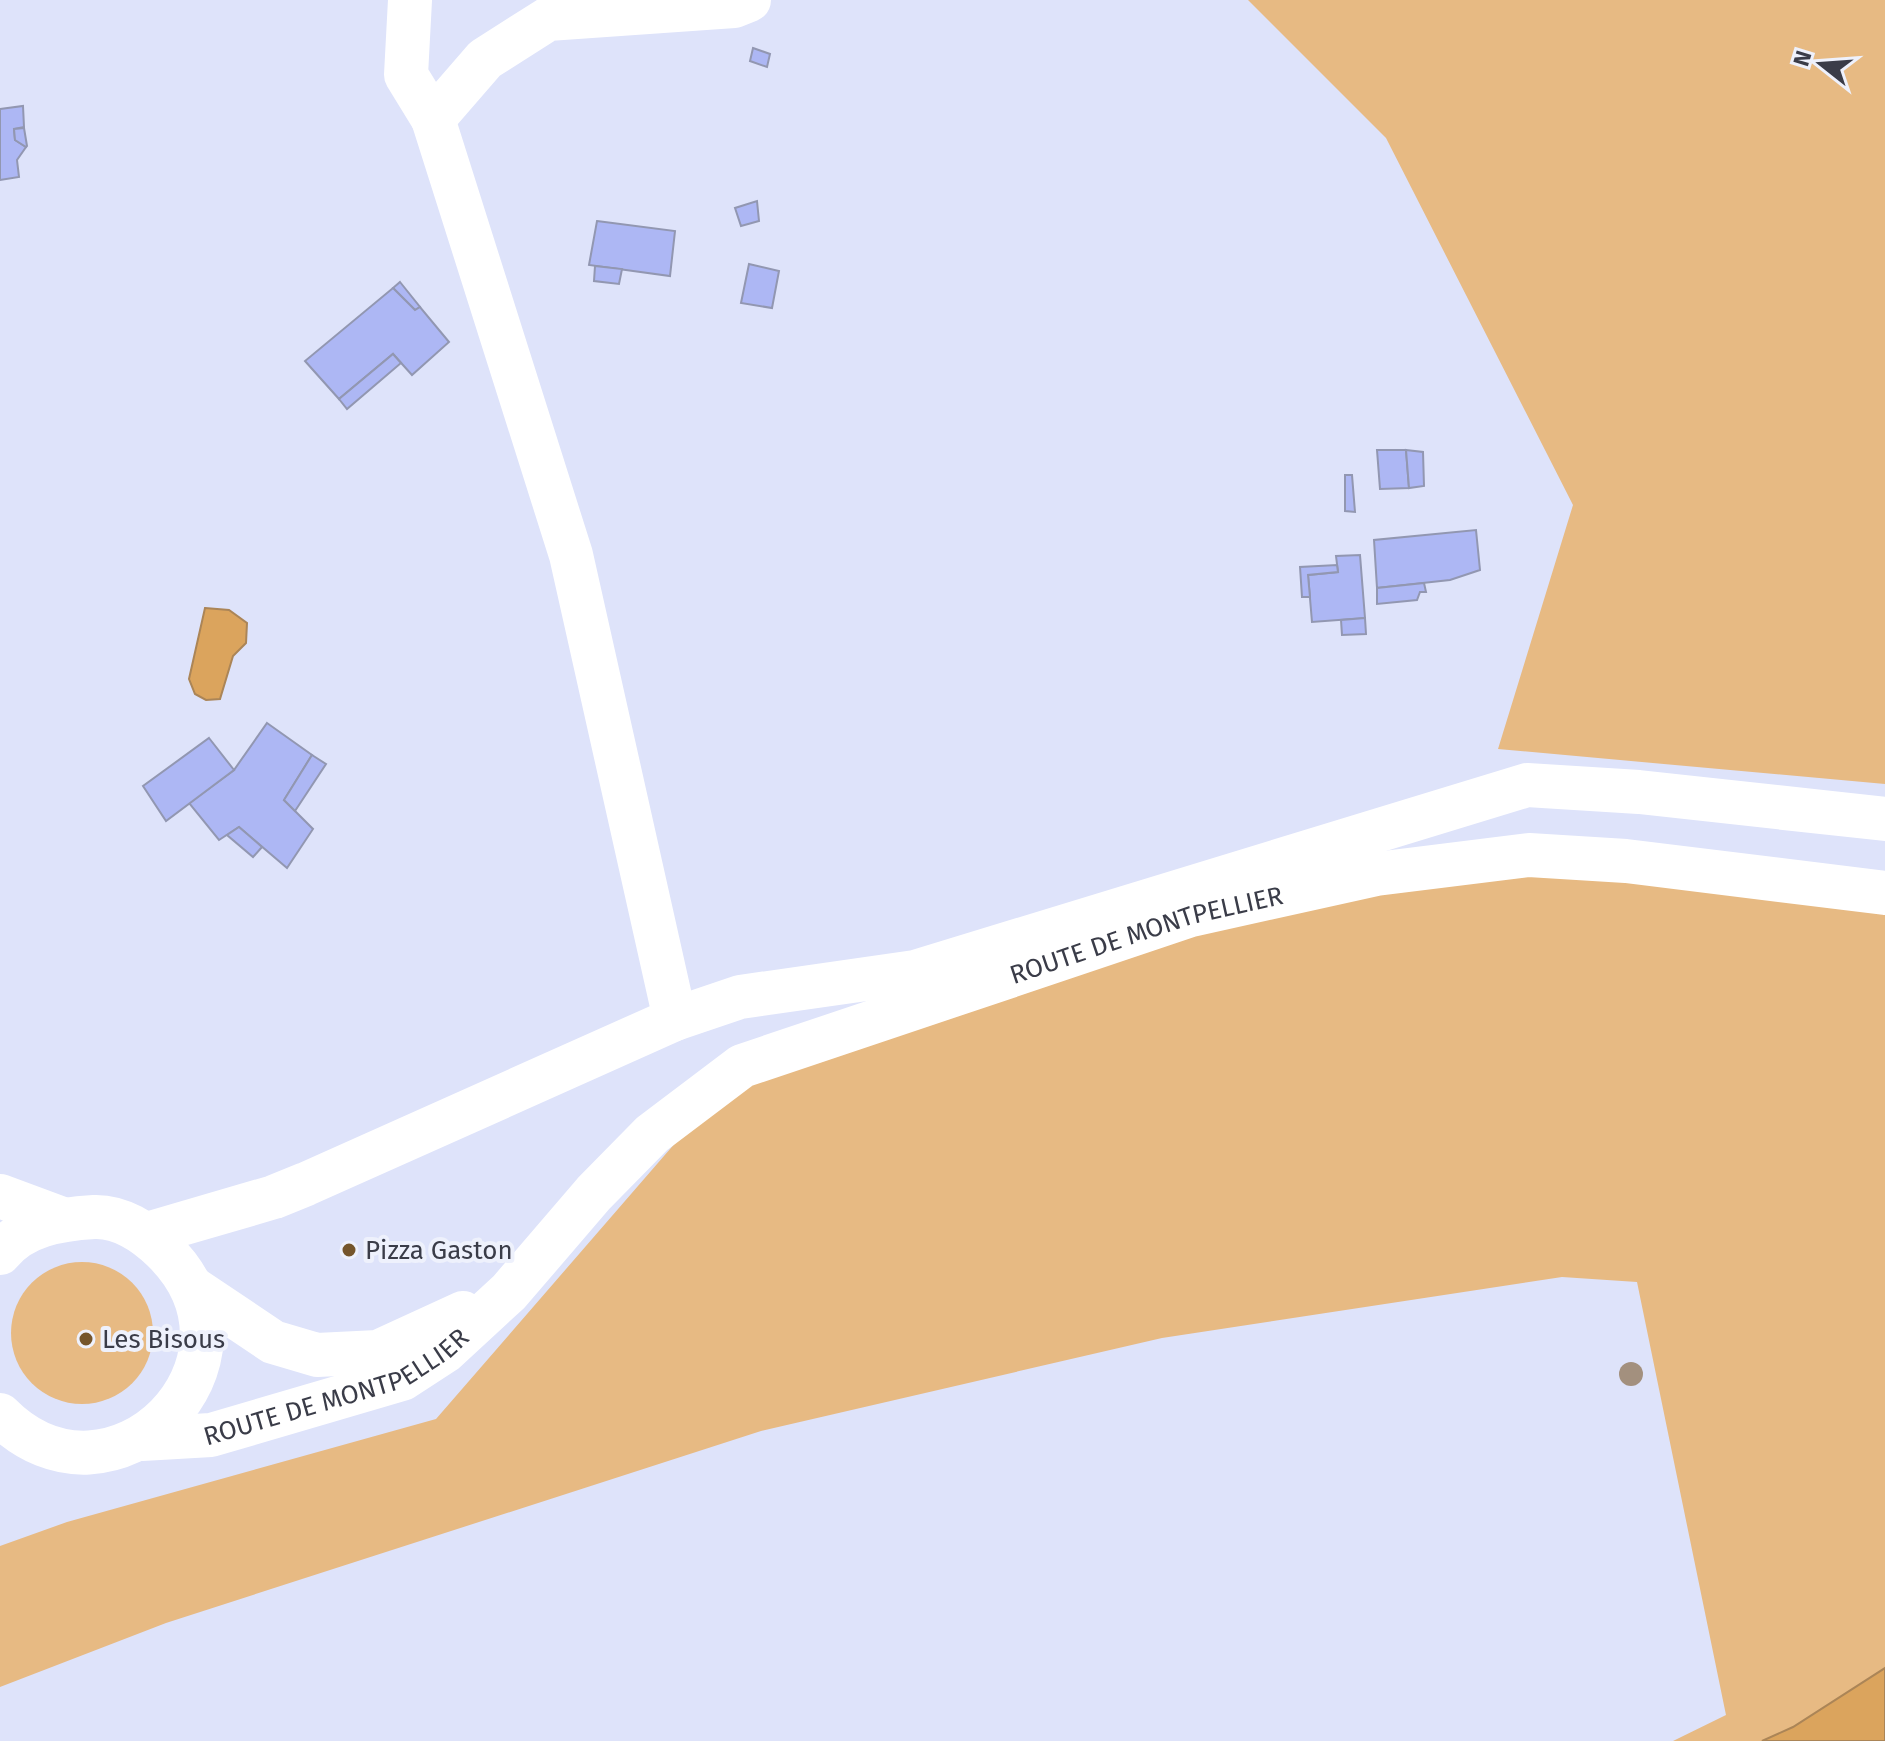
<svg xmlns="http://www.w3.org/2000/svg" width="1885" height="1741" font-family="'Fira Sans',sans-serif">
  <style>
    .green { fill: #e7ba83 }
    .water { fill: #dba45d; stroke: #ab8557; stroke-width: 2 }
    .building { fill: #adb7f4; stroke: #9297b1; stroke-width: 2 }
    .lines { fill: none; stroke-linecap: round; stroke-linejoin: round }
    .street { stroke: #fff; stroke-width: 44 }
    .secondary { stroke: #fff; stroke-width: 44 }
    .tree { fill: #a3907e }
    .poi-dot { fill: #75552b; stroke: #eef1fc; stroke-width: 3 }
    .labels { text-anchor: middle; stroke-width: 8; stroke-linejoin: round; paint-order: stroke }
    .street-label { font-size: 26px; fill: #3a3c48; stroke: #eef1fc }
    .poi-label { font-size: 26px; fill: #3a3c48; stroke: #eef1fc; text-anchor: start }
  </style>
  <rect width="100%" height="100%" fill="#dee3fa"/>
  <!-- green -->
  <g class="green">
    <polygon points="1248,0 1885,0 1885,784 1498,749 1573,505 1386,138"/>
    <polygon points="1529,855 1885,893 1885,1741 1673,1741 1726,1715 1637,1282 1562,1277 1162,1338 761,1431 166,1623 0,1687 0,1546 67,1522 436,1419 742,1066 1191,915"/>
    <circle cx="82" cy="1333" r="71"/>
  </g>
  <!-- water -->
  <g class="water">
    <polygon points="205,608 229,610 247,623 246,643 233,656 220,699 206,700 195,694 189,679"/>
    <polygon points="1885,1668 1885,1741 1762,1741 1793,1727"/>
  </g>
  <!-- building -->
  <g class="building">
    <polygon points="753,48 770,54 767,67 750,61"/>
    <polygon points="23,106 24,127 14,129 15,140 26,147 17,160 19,177 0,180 0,109"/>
    <polygon points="24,128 27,146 26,147 15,140 14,129"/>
    <polygon points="757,201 759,221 741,226 735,208"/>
    <polygon points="597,221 675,231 670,276 589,265"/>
    <polygon points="749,264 779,271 772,308 741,303"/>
    <polygon points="595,266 622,269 619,284 594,281"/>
    <polygon points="400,282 420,307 415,310 393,288"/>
    <polygon points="393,288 415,310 420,307 449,342 412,375 393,354 339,399 305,361"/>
    <polygon points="393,354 401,363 347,409 339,399"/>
    <polygon points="1377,450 1406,450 1409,488 1380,489"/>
    <polygon points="1406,450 1423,452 1424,486 1409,488"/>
    <polygon points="1345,475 1352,475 1355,512 1345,511"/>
    <polygon points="1476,530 1480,570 1450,580 1377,588 1374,540"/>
    <polygon points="1360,555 1365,618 1312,622 1308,575 1338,572 1336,556"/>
    <polygon points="1337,565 1338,572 1308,575 1310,597 1302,597 1300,567"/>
    <polygon points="1424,583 1426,592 1420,592 1417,600 1377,604 1377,588"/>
    <polygon points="1365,618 1366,634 1342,635 1341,620"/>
    <polygon points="267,723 312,755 284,800 313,829 287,868 239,827 219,840 189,803 234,770"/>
    <polygon points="209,738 234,770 166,821 143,786"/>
    <polygon points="312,755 326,764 295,811 284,800"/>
    <polygon points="239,827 262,847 253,857 227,835"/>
  </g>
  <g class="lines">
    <!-- street -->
    <g class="street">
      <polyline points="410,0 406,75 433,119"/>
      <polyline points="675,1019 571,555 433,119 485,59 548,19 734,6 749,0"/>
      <polyline points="147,1234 274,1197 306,1184 675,1019 740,997 915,972 1527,785 1639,792 1885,819"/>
    </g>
    <!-- secondary -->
    <g class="secondary">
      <polyline points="0,1196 62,1219"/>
      <path d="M0 1253C22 1225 60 1219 94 1217 120 1216 145 1232 163 1250 278 1361 112 1528 0 1415"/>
      <polyline points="194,1289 273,1342 317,1355 378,1352 463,1313"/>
      <path id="s1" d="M142 1439 211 1435 402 1379 445 1351 509 1292 594 1193 652 1134 742 1066 1191 915 1376 874 1529 855 1626 861 1885 893"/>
    </g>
  </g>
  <!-- trees -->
  <circle class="tree" cx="1631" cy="1374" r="12"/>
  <!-- markers -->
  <g class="poi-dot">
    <circle cx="349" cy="1250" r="8"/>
    <circle cx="86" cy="1339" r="8"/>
  </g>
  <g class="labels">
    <!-- street labels -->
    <g class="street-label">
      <text dy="9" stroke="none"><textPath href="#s1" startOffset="1158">ROUTE DE MONTPELLIER</textPath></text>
      <text dy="9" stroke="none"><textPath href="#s1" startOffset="204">ROUTE DE MONTPELLIER</textPath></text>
    </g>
    <!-- poi labels -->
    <g class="poi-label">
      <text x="365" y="1259">Pizza Gaston</text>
      <text x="102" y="1348">Les Bisous</text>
    </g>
  </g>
  <!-- north arrow -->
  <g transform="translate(1821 64) rotate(287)" stroke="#eef1fc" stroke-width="6" paint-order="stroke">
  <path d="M0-6L14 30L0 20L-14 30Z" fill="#3a3c48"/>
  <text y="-12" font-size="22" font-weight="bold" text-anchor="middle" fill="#3a3c48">N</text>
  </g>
</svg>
